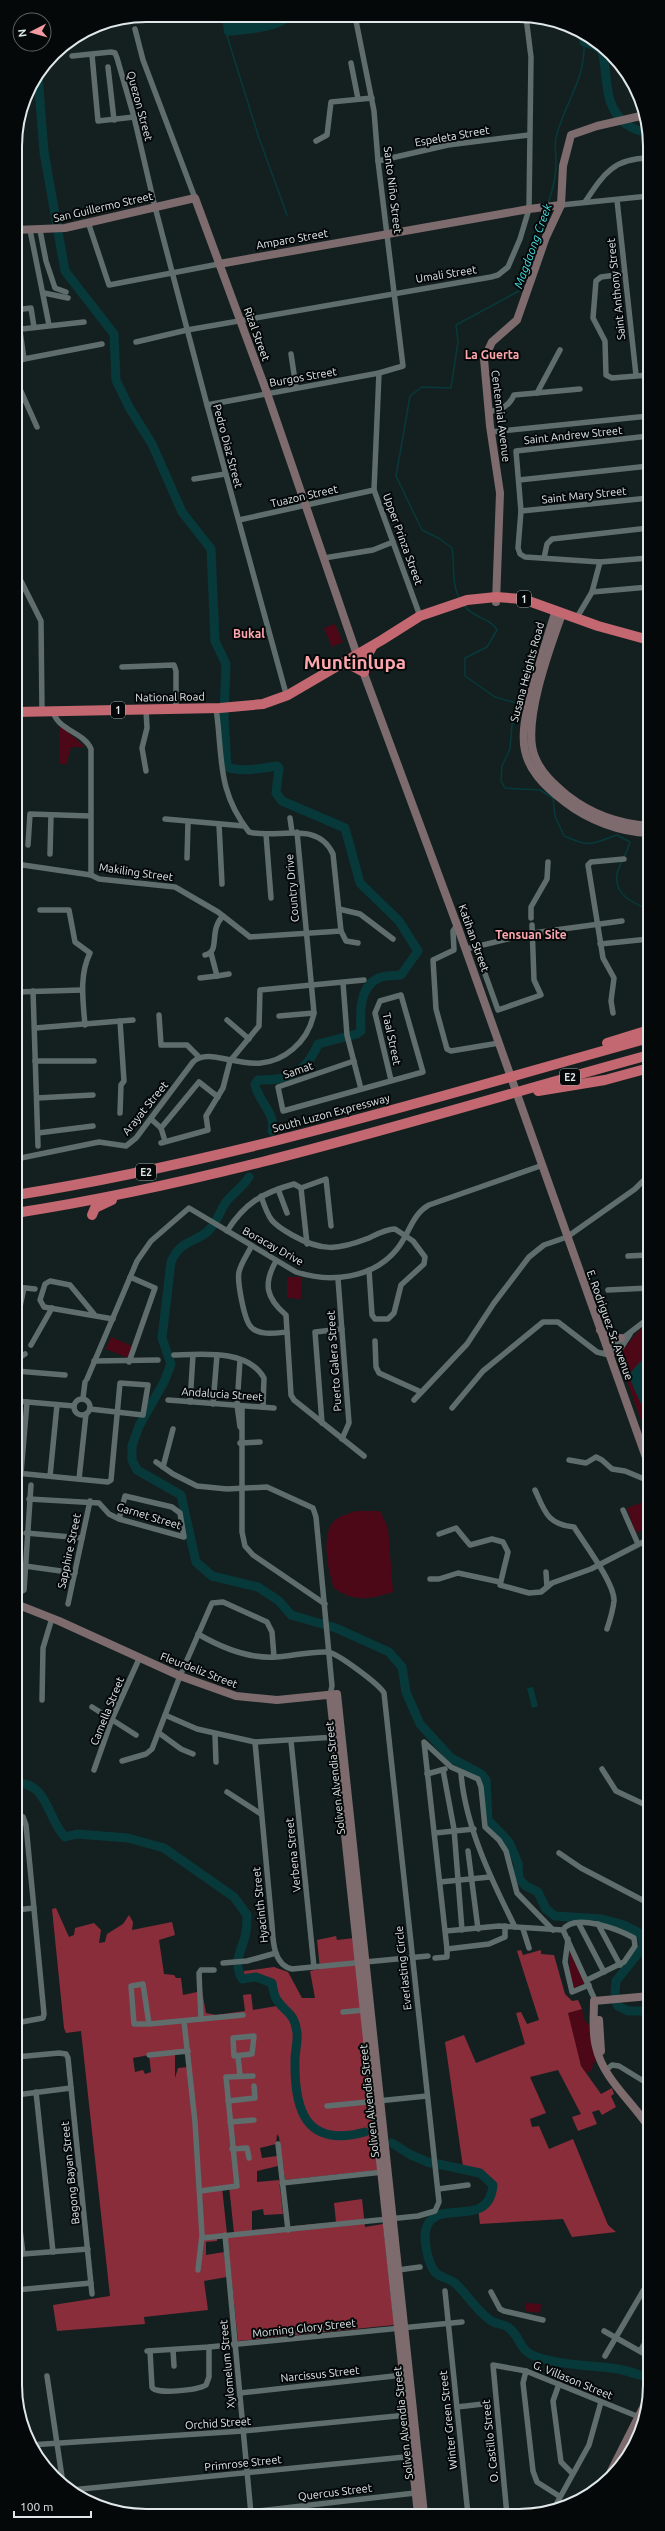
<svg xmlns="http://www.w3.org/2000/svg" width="665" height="2531" font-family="Ubuntu,sans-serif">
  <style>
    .green { fill: #4d0818 }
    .forest { fill: #892d3b; fill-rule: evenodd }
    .water { fill: #07393b }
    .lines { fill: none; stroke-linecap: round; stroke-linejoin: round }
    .stream { stroke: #07393b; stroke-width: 1.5 }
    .river { stroke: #07393b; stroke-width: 9 }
    .street { stroke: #5f6d6d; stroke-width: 5.5 }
    .secondary { stroke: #7d6b6e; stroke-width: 8 }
    .highway { stroke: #c36770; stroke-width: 10 }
    .labels { text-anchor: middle; stroke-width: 4; stroke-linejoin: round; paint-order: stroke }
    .shield { fill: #050808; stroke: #9ea4a5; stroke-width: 1 }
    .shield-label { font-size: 10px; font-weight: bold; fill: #e0e7e8 }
    .street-label { font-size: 11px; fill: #e0e7e8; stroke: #050808 }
    .water-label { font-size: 12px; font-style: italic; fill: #47dfe3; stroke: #050808 }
    .neighbourhood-label { font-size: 12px; font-weight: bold; fill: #fca7ad; stroke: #050808 }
    .town-label { font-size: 19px; font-weight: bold; fill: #fca7ad; stroke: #050808 }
    .rim { fill: none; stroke: #e0e7e8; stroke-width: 2 }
  </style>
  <rect width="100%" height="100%" fill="#142020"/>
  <!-- green -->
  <g class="green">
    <polygon points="335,624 343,642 332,647 324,628"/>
    <polygon points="59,724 85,747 71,747 66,765 59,763"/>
    <polygon points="287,1277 302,1277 301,1299 287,1298"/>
    <polygon points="649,1319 649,1443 618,1355"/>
    <polygon points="111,1337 134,1347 129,1358 106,1349"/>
    <polygon points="649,1500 649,1528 635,1533 627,1508"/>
    <path d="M356 1511H380L388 1528 393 1592C369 1599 356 1603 334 1588 328 1571 319 1529 338 1518 343 1515 350 1513 356 1511Z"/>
    <polygon points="569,1948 585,1983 574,1988 569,1970"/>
    <path d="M582 2009 584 2020 591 2027 596 2062 593 2063 592 2070 586 2073C575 2056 572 2033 568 2013Z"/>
    <polygon points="526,2303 541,2304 540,2313 525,2311"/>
  </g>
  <!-- forest -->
  <g class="forest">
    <path d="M56 1908 69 1937 74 1935 75 1928 94 1923 101 1930 99 1943 105 1942 107 1934 123 1924 129 1915 133 1922 132 1930 172 1922 175 1935 159 1940 164 1974 174 1975 176 1978H181L183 1995 202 1991 206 2013 216 2015 245 2011 243 1995 251 1994 253 2010 277 2006 272 1983 256 1977 244 1979V1971L274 1967 288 1972 302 1998H315L310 1971 320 1969 317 1940 336 1936 337 1940 354 1938 378 2170 285 2180 279 2137 277 2134 276 2144 260 2148 262 2158 277 2156 278 2166 257 2171V2182L279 2180 283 2214 264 2215 263 2209 252 2211V2230L336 2222 334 2203 362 2199 365 2227 383 2224 394 2325 238 2341 227 2234 217 2235V2241L206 2242V2255L224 2252 227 2277 204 2281 208 2310 144 2317 145 2324 57 2331 53 2305 110 2296 81 2031 66 2033 64 2028 52 1909ZM186 2052 188 2067 178 2068 175 2078V2054ZM149 2055 151 2072 145 2074 143 2070 135 2072 133 2058ZM229 2186 234 2233 227 2234 222 2187Z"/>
    <polygon points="521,1950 523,1955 541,1950 541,1954 554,1955 565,1994 572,2001 578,2000 582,2009 568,2013 581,2066 601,2094 612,2088 614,2094 611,2096 616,2107 602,2115 599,2110 592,2112 597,2124 578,2131 572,2117 581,2114 558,2070 530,2077 546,2113 530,2119 532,2127 539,2126 549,2149 573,2139 608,2225 616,2232 572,2237 563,2219 480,2224 478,2208 492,2196 493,2186 480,2173 463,2167 445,2042 464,2035 476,2063 525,2044 516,2013 521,2012 527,2024 539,2020 517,1951"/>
  </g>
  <!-- water -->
  <g class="water">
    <path d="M222 15 296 16C281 33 249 33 227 36L224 33Z"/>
    <polygon points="649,1352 649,1414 646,1415 628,1375"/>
    <polygon points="533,1687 538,1706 532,1708 527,1688"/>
  </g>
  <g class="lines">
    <!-- stream -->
    <g class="stream">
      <polyline points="227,36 259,138 287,215"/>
      <path d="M548 204C553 189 557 175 556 159 556 152 554 145 556 138 564 103 586 80 584 42"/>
      <path d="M460 599C451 585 455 564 452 548L440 539 422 530 396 476 410 396 422 387 451 388 458 342 456 325 519 291 546 210"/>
      <path d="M464 605C472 618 491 618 497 630L487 647 465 658V676L495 697 520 704 512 725 510 749 502 766 501 781 505 788 540 790 553 798 555 816 564 836C592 848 590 844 617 835L630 842C628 851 618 867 617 874 614 895 633 903 649 910"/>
      <polyline points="642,1027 649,1000"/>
    </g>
    <!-- river -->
    <g class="river">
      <path d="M583 32 584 42 596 46 602 51C609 77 602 105 626 124 634 129 639 132 649 132"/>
      <path d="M38 76 44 152 65 271 114 334 116 380 129 407 152 444 182 512 211 549 215 641 226 664 224 717 227 767C243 773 261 768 277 766L279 768 276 793 282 801 345 828 360 883 399 921 418 951 401 975C394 976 385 975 379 978 359 986 360 1013 361 1031L357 1034 318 1044C306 1073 289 1081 258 1080L255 1084C257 1100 277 1114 272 1131"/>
      <path d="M249 1177C243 1187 233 1193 226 1202 220 1211 216 1224 208 1231 193 1244 180 1240 171 1262L162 1338 171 1364 164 1382 139 1426 132 1446V1460L137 1470 181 1495 196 1562 212 1576 258 1587 279 1601 291 1615 336 1628 389 1652 402 1667 406 1692 420 1724 451 1758 481 1774 486 1780 488 1820 509 1842 518 1863 519 1879 526 1886 538 1892 546 1909 555 1916 602 1919 624 1925 641 1934 644 1946 616 1981 615 1993"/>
      <path d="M16 1783C48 1782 47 1819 65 1837L77 1834 128 1838 164 1848 234 1897 247 1915C247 1923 247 1933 244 1940 239 1955 234 1964 242 1979L256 1977 272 1983C273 1988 274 1996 277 2000 286 2014 294 2011 297 2033 298 2042 295 2051 295 2060 294 2111 306 2148 365 2132"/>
      <polyline points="615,2000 618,2006 628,2011 650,2011"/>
      <polyline points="392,2143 411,2155 430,2163"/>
      <path d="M438 2164 480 2173 493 2185C489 2230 439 2198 427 2226 422 2237 428 2265 436 2273 441 2278 449 2278 455 2283 468 2295 474 2308 490 2320 495 2324 504 2324 509 2328 524 2341 517 2351 540 2358 566 2366 592 2365 618 2369 628 2371 639 2375 650 2378"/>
    </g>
    <!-- street -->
    <g class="street">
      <polyline points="135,29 143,60 195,198"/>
      <polyline points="92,55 98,121 134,117"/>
      <polyline points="72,56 111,52 115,53 117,58 134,117 154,203 207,405 285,690"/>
      <polyline points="351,63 358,99"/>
      <polyline points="108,67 114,120"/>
      <polyline points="316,141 327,135 331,102 372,98"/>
      <polyline points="378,161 448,145 529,135"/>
      <polyline points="647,197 649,216"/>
      <polyline points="617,200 636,375"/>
      <path d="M585 202C603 175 613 158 649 158"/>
      <polyline points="561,205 649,196"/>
      <polyline points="88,222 109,285 219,264"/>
      <polyline points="30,230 49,325"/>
      <polyline points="40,230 46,261 55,288 66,292"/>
      <polyline points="624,274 601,277 596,281 593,318 605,341 606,375 612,378 649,375"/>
      <polyline points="44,293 68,298"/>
      <polyline points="15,310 31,308 34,327"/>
      <polyline points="136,342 187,330 491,277 498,275 508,267 520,239 529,209 531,57 526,17"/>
      <polyline points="291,354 296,387"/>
      <polyline points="24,359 20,331 22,329 84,322"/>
      <polyline points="15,363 24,359 102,344"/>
      <polyline points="16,363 20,389 37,427"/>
      <polyline points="379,373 374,490 420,616"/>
      <polyline points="537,393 560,350"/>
      <polyline points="207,405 379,373 403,366 378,161 374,111 355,16"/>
      <path d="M488 412C501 409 508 408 514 395L580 389"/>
      <polyline points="491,432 649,416"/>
      <polyline points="649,436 516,451 521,511 518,548 520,554 525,557 600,562 649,558"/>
      <polyline points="194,479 225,474"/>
      <polyline points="519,480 649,466"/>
      <polyline points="521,511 649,498"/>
      <polyline points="239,520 374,490"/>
      <polyline points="324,558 373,550 393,542"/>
      <polyline points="544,558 547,544 552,539 649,528"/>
      <polyline points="21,581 41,621 42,711"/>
      <polyline points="592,592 649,587"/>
      <polyline points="576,619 592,592 600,562"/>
      <polyline points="122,667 174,665 176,671 176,708"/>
      <path d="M53 711C57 730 84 732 91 749V875"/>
      <polyline points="146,771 142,748 147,728 146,709"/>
      <polyline points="290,818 292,832"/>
      <polyline points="165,819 244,826"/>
      <polyline points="219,824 222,884"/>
      <polyline points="266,834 271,898"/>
      <polyline points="28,845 30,814 90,816"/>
      <polyline points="50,854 51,815"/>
      <polyline points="187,858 188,822"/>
      <path d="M23 865 91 875 99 879 175 887 218 912 250 937 341 931 333 854C317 819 276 840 249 832 216 790 223 756 216 708"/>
      <polyline points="649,877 649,890"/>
      <polyline points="339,909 360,914 393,939"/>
      <path d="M40 910H69L75 942 90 953C79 975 83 1001 85 1025"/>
      <polyline points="531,918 531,907 547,879 548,862"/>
      <polyline points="457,925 453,931 454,950 433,960 436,1009 447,1049 451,1051 499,1043"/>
      <polyline points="341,931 346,941 358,943"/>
      <polyline points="600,944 649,939"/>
      <polyline points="475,946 498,1010 541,995 534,980 532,925"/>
      <polyline points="466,949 533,933 622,921"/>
      <path d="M205 955C221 952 208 931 223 916"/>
      <polyline points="217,976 229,974"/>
      <polyline points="200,978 217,976 211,953"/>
      <polyline points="343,983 347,1035 361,1089"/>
      <polyline points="33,991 38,1146"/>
      <polyline points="16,992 82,990"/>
      <polyline points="613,1013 611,1001 614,978 603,958 588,865 591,862 624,859"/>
      <polyline points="159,1015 161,1045 187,1045 199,1057"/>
      <polyline points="279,1016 314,1013"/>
      <polyline points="227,1020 249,1039"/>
      <polyline points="120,1021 124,1081 121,1085 120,1113"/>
      <polyline points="35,1028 133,1020"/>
      <polyline points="35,1061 94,1061"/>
      <polyline points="354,1061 278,1087 283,1111 423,1072 401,995 380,1001 375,1013 391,1080"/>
      <polyline points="37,1098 93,1095"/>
      <polyline points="151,1119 161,1128 165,1141"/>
      <polyline points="161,1128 199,1082 218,1097"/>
      <polyline points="38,1133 93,1126"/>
      <polyline points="161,1143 208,1130 206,1116 223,1088 230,1061 259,1026 260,990 364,980"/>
      <path d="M16 1159 99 1142 126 1146 136 1138 193 1062C213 1043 254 1083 293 1049 305 1039 311 1028 314 1013L297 832"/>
      <polyline points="301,1188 307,1244"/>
      <polyline points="278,1189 287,1213"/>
      <path d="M261 1196C269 1220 271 1223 292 1235 322 1252 338 1250 369 1238 377 1234 386 1229 395 1229L413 1241 425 1257 424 1264 401 1285 394 1313 388 1319H375L372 1315 369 1270"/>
      <path d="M227 1231C245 1203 262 1193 294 1184L301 1188 326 1179 331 1226"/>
      <path d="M251 1247C247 1255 241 1263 239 1272 237 1281 244 1320 251 1327 259 1336 276 1333 287 1332"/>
      <polyline points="628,1256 649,1255"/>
      <path d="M276 1261C263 1284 266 1298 286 1315L291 1395 294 1400 364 1456"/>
      <polyline points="338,1279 349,1423 342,1439"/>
      <polyline points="16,1287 35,1289"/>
      <polyline points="608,1290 649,1288"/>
      <polyline points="94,1314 70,1285 50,1281 45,1284 40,1300 44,1307 113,1319"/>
      <polyline points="16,1325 24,1288"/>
      <polyline points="375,1341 376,1367 379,1373 421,1392"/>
      <polyline points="31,1345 52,1308"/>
      <polyline points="606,1351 649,1318"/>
      <path d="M174 1355C202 1354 248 1349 264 1378L263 1407"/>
      <polyline points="16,1360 25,1354"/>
      <polyline points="94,1361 158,1360"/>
      <polyline points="129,1362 155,1288 130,1277"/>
      <polyline points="16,1371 65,1375"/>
      <path d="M87 1379 137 1261 151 1241 189 1208 296 1272C330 1283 373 1279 397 1249 409 1235 412 1214 429 1205L543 1165"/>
      <polyline points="83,1398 85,1382"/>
      <circle cx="82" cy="1407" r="8"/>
      <polyline points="168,1400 274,1408"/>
      <polyline points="414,1400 467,1344 494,1303 529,1257 544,1245 567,1237 635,1189 649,1175"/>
      <polyline points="16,1401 74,1406"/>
      <polyline points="190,1402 193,1355"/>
      <polyline points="213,1404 217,1355"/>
      <polyline points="242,1406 242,1532 245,1546 253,1555 325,1604"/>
      <polyline points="452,1408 483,1371 543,1322 558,1322 597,1352 609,1355 621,1348 630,1334"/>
      <polyline points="322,1423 315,1332 342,1329"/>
      <polyline points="240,1427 237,1405 240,1360"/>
      <polyline points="240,1443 260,1442"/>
      <polyline points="569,1460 586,1463 596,1457 602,1460 612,1469 625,1471 649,1481"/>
      <polyline points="156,1462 173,1474 197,1486 227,1489 267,1487 313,1508 316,1517 332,1686 330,1695"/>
      <polyline points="163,1467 173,1429"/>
      <polyline points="16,1473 108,1482 111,1480 120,1383 148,1385 143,1415 90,1409"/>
      <polyline points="21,1473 27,1402"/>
      <polyline points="50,1476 57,1405"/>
      <polyline points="79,1479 86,1414"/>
      <path d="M535 1490C545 1512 547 1524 574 1527 584 1543 615 1584 614 1601 613 1610 610 1620 607 1629"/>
      <polyline points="29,1499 99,1503 109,1514 119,1519 184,1537 180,1513 172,1507 125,1496 119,1519"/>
      <polyline points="623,1510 638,1544"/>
      <polyline points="26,1533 82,1538"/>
      <polyline points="439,1534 456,1528 470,1545 492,1539 503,1542 508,1552 500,1585 529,1593 541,1592 552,1583 591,1569 649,1539"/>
      <polyline points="25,1566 75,1573"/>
      <polyline points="546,1572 547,1587"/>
      <polyline points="430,1579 439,1579 458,1573 500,1582"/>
      <polyline points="16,1594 24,1590 31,1485"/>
      <polyline points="68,1604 90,1501"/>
      <path d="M198 1634C222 1648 248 1659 276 1657 293 1656 311 1651 328 1652 337 1653 379 1684 384 1693L439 2202 435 2211 418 2216 202 2238"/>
      <polyline points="42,1700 43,1648 52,1618"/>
      <polyline points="92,1707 136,1735"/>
      <polyline points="165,1715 197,1729 255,1742 336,1737"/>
      <polyline points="159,1733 181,1749 193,1754"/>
      <polyline points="215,1735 216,1762"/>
      <polyline points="291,1741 314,1967"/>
      <path d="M255 1742 272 1925C273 1940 273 1965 292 1969L428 1956"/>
      <polyline points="122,1761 146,1754 152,1749 180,1676 212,1603 223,1602 267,1622 272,1632 274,1657"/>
      <polyline points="602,1769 616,1791 650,1807"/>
      <polyline points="94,1770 112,1719 139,1659"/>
      <polyline points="443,1770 454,1829 462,1930"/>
      <path d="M461 1773C465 1826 492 1881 515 1927"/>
      <polyline points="427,1774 445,1769"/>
      <polyline points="227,1792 261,1814"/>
      <polyline points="16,1813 23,1817 26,1825 44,2014 43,2018 16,2023"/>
      <polyline points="435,1833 474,1829"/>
      <polyline points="468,1851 478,1929"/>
      <polyline points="559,1853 581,1868 650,1904"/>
      <polyline points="440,1882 490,1877"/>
      <polyline points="16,1910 34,1908"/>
      <polyline points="579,1924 604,1972"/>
      <polyline points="598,1924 620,1965"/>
      <polyline points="523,1929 529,1948"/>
      <polyline points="563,1930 595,2000"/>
      <path d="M446 1931 499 1926 563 1930C574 1912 620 1930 634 1938L635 1946 624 1962 587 1980"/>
      <polyline points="568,1939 565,1962 572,1992 589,1985"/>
      <polyline points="447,1949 489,1944 505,1937 505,1926"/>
      <polyline points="435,1958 447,1957 447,1949 424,1742 451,1767 478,1779 481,1787 485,1827 499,1840 506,1851 517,1893 553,1930"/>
      <polyline points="223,1963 247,1961 276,1953"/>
      <polyline points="343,2012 364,2010"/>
      <polyline points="201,2019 199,1973 201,1970 214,1970"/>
      <polyline points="184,2021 195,2122 202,2235 198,2270"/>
      <polyline points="149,2024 143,1984 131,1986 134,2024 149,2024 243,2015"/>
      <polygon points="254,2036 252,2054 234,2056 233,2038"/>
      <polyline points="149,2055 188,2051"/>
      <polyline points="238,2056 240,2076"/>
      <polyline points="16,2057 59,2053 66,2054 68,2058 92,2294"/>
      <polyline points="606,2070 612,2065 619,2066 650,2085"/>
      <polyline points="36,2092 53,2252"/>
      <polyline points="16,2095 71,2088"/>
      <polyline points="228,2101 255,2098 254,2086"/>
      <polyline points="327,2106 427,2096"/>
      <polyline points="230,2122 254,2120"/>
      <polyline points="278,2144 288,2230"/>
      <polyline points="232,2149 247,2148 249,2158"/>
      <polyline points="282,2183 383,2172"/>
      <polyline points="438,2189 468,2185"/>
      <polyline points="200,2191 237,2186 226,2077 253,2076"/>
      <polyline points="16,2197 23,2254 88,2249"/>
      <polyline points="225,2235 251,2514"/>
      <polyline points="398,2270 420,2267"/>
      <polyline points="16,2290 91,2283"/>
      <polyline points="445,2291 468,2515"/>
      <polyline points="491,2292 500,2309 504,2311 543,2320"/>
      <polyline points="604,2331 650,2357"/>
      <polyline points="173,2350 174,2366"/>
      <polyline points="147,2351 209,2347 462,2322"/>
      <path d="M150 2351 152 2387C155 2395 198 2390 206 2385L209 2377V2347"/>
      <polyline points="640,2351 650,2335"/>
      <polyline points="605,2356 650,2279"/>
      <polyline points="526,2371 523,2383 533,2471 537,2482 559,2496"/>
      <polyline points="47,2376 63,2484"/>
      <polyline points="559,2384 553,2401 561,2462 572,2473"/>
      <polyline points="240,2393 403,2375"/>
      <polyline points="457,2407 483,2404"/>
      <polyline points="30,2445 243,2431 407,2415"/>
      <polyline points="71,2490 415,2456"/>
      <polyline points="553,2510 589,2445 601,2402"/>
      <polyline points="233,2514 415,2493"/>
      <polyline points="507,2515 493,2365 526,2371 644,2419"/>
    </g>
    <!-- secondary -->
    <g class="secondary">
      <polyline points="15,230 65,228 195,198 267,393 357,655 457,925 649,1466"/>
      <polyline points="219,264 529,209 561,205"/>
      <polyline points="496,602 500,493 490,426 484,359 492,342 517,320 546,237 561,205 563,166 571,135 597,126 645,115"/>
      <path d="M556 610C548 635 540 660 533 686 518 741 516 765 565 802 588 820 620 832 649 833"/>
      <path d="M562 614C550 647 521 725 535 757 541 773 555 785 568 796 591 814 620 824 649 826"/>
      <polyline points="600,1330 613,1338 621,1338"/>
      <polyline points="16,1604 59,1621 180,1676 236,1696 277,1700 337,1694 424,2514"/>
      <polyline points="330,1695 418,2514"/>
      <path d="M650 1996 594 2001C594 2016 592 2032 596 2047 603 2079 633 2102 650 2129"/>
      <polyline points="599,2020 601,2051"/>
      <polyline points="606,2481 650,2394"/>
    </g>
    <!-- highway -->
    <g class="highway">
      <polyline points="341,665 349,664 364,672 365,660 372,647"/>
      <polyline points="15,712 220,708 263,704 288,695 382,640 420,616 467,600 496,597 523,599 598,626 649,640"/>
      <polyline points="607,1043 649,1030"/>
      <polyline points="538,1091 605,1080 649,1068"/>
      <path d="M16 1195C230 1161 440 1096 649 1038"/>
      <path d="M16 1213C231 1180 440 1112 649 1055"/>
      <polyline points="92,1215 95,1208 112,1200"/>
    </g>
  </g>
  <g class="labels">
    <!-- shield labels -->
    <g class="shield">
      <rect x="517" y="591" width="14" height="16" rx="3"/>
      <rect x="111" y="702" width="14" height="16" rx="3"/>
      <rect x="560" y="1069" width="20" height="16" rx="3"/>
      <rect x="136" y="1164" width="20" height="16" rx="3"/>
    </g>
    <g class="shield-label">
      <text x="524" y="603">1</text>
      <text x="118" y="714">1</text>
      <text x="570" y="1081">E2</text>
      <text x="146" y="1176">E2</text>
    </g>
    <!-- street labels -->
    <g class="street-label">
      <text transform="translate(140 106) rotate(75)" y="4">Quezon Street</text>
      <text transform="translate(452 136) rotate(-10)" y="4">Espeleta Street</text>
      <text transform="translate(393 190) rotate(83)" y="4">Santo Niño Street</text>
      <text transform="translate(103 207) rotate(-13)" y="4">San Guillermo Street</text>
      <text transform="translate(292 239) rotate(-10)" y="4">Amparo Street</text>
      <text transform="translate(446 274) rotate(-9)" y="4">Umali Street</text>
      <text transform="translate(616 289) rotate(-96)" y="4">Saint Anthony Street</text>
      <text transform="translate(257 334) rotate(70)" y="4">Rizal Street</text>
      <text transform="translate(303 377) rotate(-10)" y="4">Burgos Street</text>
      <text transform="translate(501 416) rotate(83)" y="4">Centennial Avenue</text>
      <text transform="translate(573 435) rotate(-6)" y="4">Saint Andrew Street</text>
      <text transform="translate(228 446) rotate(75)" y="4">Pedro Diaz Street</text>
      <text transform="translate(584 495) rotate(-6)" y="4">Saint Mary Street</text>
      <text transform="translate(304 496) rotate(-13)" y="4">Tuazon Street</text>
      <text transform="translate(403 539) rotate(70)" y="4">Upper Prinza Street</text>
      <text transform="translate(527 672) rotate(-75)" y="4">Susana Heights Road</text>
      <text transform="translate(170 697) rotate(-1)" y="4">National Road</text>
      <text transform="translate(136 872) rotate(8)" y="4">Makiling Street</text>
      <text transform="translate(292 888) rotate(-95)" y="4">Country Drive</text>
      <text transform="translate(474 938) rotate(70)" y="4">Katihan Street</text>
      <text transform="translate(392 1039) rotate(78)" y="4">Taal Street</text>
      <text transform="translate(298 1070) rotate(-19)" y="4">Samat</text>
      <text transform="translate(145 1108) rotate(-51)" y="4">Arayat Street</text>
      <text transform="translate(331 1113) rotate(-15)" y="4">South Luzon Expressway</text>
      <text transform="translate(273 1246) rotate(29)" y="4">Boracay Drive</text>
      <text transform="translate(610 1325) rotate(70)" y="4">E. Rodriguez Sr. Avenue</text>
      <text transform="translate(334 1361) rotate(-94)" y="4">Puerto Galera Street</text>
      <text transform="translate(222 1394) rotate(4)" y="4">Andalucia Street</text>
      <text transform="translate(149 1516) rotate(17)" y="4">Garnet Street</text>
      <text transform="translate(69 1551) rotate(-78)" y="4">Sapphire Street</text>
      <text transform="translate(199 1670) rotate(21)" y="4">Fleurdeliz Street</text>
      <text transform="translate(107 1711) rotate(-68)" y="4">Camella Street</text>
      <text transform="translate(335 1778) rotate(-96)" y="4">Soliven Alvendia Street</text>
      <text transform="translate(293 1855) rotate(-96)" y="4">Verbena Street</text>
      <text transform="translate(260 1905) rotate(-96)" y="4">Hyacinth Street</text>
      <text transform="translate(403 1968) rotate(-96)" y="4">Everlasting Circle</text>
      <text transform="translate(369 2101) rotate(-96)" y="4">Soliven Alvendia Street</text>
      <text transform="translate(70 2173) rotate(-96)" y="4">Bagong Bayan Street</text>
      <text transform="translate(304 2328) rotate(-6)" y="4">Morning Glory Street</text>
      <text transform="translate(227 2364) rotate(-95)" y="4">Xylomelum Street</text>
      <text transform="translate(320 2374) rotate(-6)" y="4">Narcissus Street</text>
      <text transform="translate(573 2380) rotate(22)" y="4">G. Villason Street</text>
      <text transform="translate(448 2420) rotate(-96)" y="4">Winter Green Street</text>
      <text transform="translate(218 2423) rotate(-4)" y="4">Orchid Street</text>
      <text transform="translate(403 2423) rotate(-96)" y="4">Soliven Alvendia Street</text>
      <text transform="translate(490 2441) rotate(-96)" y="4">O. Castillo Street</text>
      <text transform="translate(243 2463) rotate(-6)" y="4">Primrose Street</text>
      <text transform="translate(335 2492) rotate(-7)" y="4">Quercus Street</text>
    </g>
    <!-- water labels -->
    <g class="water-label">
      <text transform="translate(533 246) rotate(-70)" y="4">Magdaong Creek</text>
    </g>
    <!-- neighbourhood labels -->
    <g class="neighbourhood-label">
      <text x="492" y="359">La Guerta</text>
      <text x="249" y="638">Bukal</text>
      <text x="531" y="939">Tensuan Site</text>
    </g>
    <!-- town labels -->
    <g class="town-label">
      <text x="355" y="669">Muntinlupa</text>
    </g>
  </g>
  <!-- crop -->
  <path d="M0 0H665V2531H0ZM146 22H519A124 124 0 0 1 643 146V2385A124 124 0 0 1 519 2509H146A124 124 0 0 1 22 2385V146A124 124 0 0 1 146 22Z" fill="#050808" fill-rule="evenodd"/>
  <path class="rim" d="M146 22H519A124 124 0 0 1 643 146V2385A124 124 0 0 1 519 2509H146A124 124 0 0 1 22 2385V146A124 124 0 0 1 146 22Z"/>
  <!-- north arrow -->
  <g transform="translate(32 32) rotate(264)"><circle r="19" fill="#050808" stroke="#5d6162"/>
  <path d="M0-3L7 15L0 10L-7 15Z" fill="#f49aa1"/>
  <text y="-6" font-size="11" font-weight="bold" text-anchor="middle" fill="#e0e7e8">N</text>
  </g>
  <!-- scale -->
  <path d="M14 2511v6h77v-6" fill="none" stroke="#e0e7e8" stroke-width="2"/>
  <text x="20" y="2511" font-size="12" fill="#e0e7e8" stroke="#050808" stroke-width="3" paint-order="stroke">100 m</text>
</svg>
